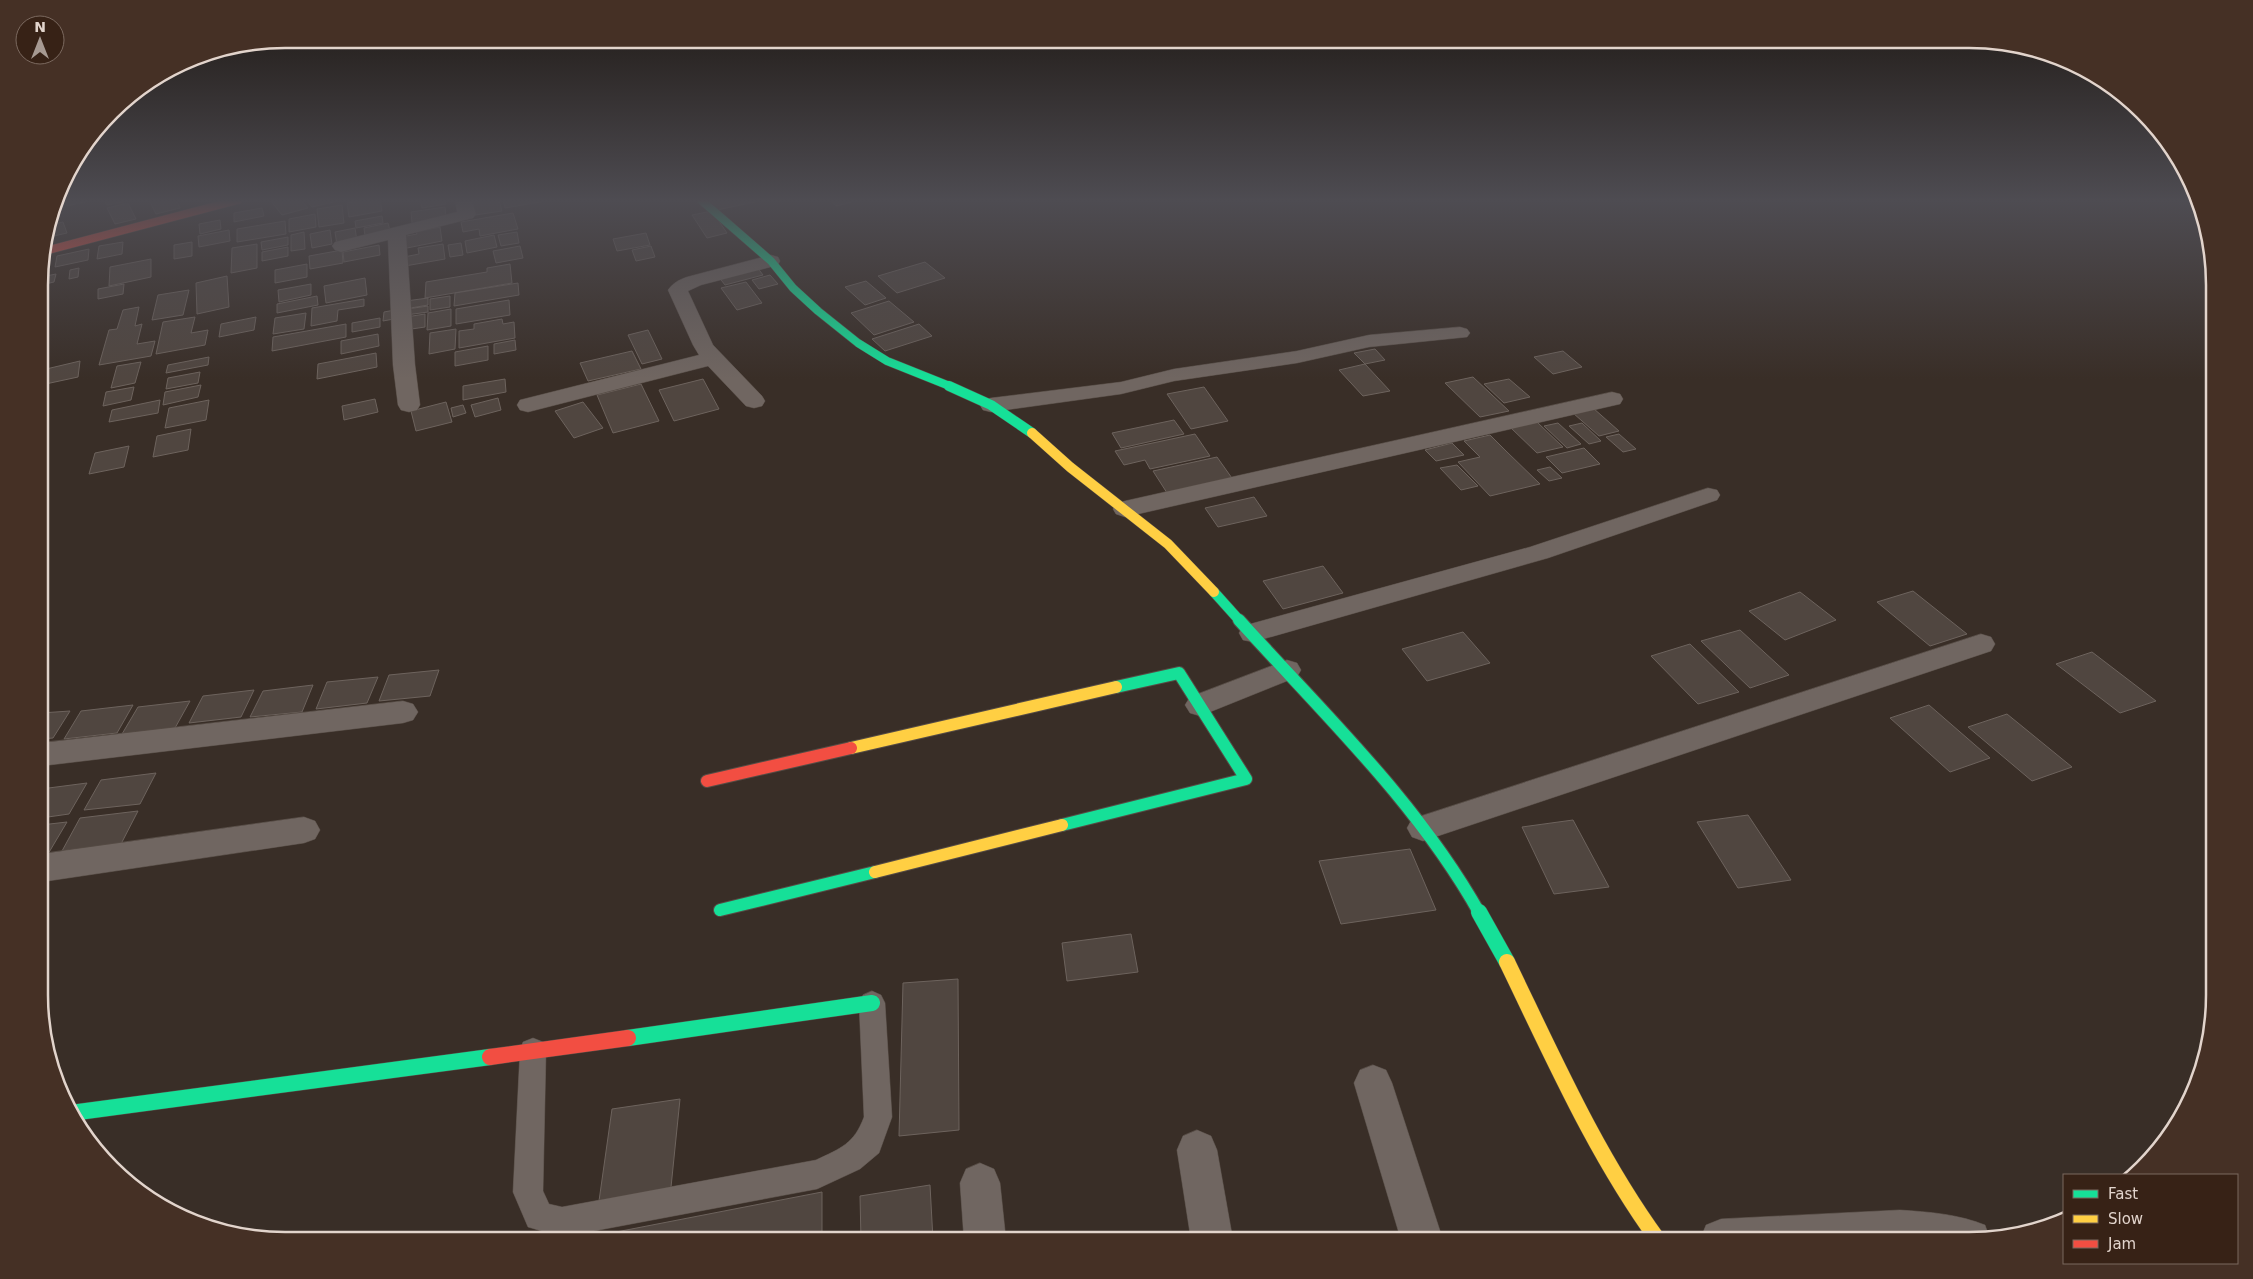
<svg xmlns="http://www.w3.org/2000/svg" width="2253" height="1279" font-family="'DejaVu Sans',sans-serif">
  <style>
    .building { fill: #504640; stroke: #6d635d }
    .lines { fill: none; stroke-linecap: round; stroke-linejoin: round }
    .lane-casing { stroke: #564c45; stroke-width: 1 }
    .street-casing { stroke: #564c45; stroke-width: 1 }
    .fast-far3-casing { stroke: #564c45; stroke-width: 9 }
    .fast-far2-casing { stroke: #564c45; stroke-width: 11 }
    .fast-far1-casing { stroke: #564c45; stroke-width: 14 }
    .fast-casing { stroke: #564c45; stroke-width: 17 }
    .slow-far2-casing { stroke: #564c45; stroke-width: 11 }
    .slow-far1-casing { stroke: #564c45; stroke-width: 14 }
    .slow-casing { stroke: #564c45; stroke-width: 17 }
    .jam-far2-casing { stroke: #564c45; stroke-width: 9 }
    .jam-far1-casing { stroke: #564c45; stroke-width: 14 }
    .jam-casing { stroke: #564c45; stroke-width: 17 }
    .lane { fill: #706661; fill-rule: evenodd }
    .street { fill: #706661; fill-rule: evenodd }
    .fast-far3 { stroke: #16e098; stroke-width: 8 }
    .fast-far2 { stroke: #16e098; stroke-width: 10 }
    .fast-far1 { stroke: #16e098; stroke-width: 12 }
    .fast { stroke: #16e098; stroke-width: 16 }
    .slow-far2 { stroke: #ffcf43; stroke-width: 10 }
    .slow-far1 { stroke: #ffcf43; stroke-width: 12 }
    .slow { stroke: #ffcf43; stroke-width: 16 }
    .jam-far2 { stroke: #f24e42; stroke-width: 8 }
    .jam-far1 { stroke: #f24e42; stroke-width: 12 }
    .jam { stroke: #f24e42; stroke-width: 16 }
    .rim { fill: none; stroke: #e2d4cc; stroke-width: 2.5 }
  </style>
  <rect width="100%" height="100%" fill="#392e27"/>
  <!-- building -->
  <g class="building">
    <polygon points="65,200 93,200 67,206"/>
    <polygon points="104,200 122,200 123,202 107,205"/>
    <polygon points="149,200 176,200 180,208 156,214"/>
    <polygon points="270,200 301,200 308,208 282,215"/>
    <polygon points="306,200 342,200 312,207"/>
    <polygon points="369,200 380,200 382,211 349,217 347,203"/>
    <polygon points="420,200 445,200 446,204 422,208"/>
    <polygon points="472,200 499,200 502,211 475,215"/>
    <polygon points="503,200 551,200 505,208"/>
    <polygon points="710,200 764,200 717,210"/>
    <polygon points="831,200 850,200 852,202 836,206"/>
    <polygon points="128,203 136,219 115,224 107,208"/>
    <polygon points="342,205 344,223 319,227 317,209"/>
    <polygon points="445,207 446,217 412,223 411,212"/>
    <polygon points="262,208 264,216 234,222 234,213"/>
    <polygon points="61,209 57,220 50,221 54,210"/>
    <polygon points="712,211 727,233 707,238 692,215"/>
    <polygon points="513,213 518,229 480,236 479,229 463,232 461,222"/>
    <polygon points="315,214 316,227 289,232 289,219"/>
    <polygon points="382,216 383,223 356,228 355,221"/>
    <polygon points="220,220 221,229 200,234 199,224"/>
    <polygon points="285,221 286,234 237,242 237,229"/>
    <polygon points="63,222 67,233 45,238 49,225"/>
    <polygon points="388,223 390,231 365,236 364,228"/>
    <polygon points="440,227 442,241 402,249 401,237 417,234 416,232"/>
    <polygon points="355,228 357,241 337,245 335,232"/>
    <polygon points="229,230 230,241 199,247 198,236"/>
    <polygon points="330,230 332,244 312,248 310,234"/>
    <polygon points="304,232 305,249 291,251 291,235"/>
    <polygon points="517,232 519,243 501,246 498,235"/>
    <polygon points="646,233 650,245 617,251 613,239"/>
    <polygon points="494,235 497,247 467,253 465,241"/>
    <polygon points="288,237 288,245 262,250 261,242"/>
    <polygon points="123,242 122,254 97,259 99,246"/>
    <polygon points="192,242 192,256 174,259 174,245"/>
    <polygon points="461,243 463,255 450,257 448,245"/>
    <polygon points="257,244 257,268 231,273 232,248"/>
    <polygon points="443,244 445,259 405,266 404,257 419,254 418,248"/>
    <polygon points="379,245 380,255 344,262 343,252"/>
    <polygon points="520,246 523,258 496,263 493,251"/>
    <polygon points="651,246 655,257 636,261 632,250"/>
    <polygon points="288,247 288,256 262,261 262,252"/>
    <polygon points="89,249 88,260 55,267 57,256"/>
    <polygon points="342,250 343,263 310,269 309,256"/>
    <polygon points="151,259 151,277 109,286 110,267"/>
    <polygon points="925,262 945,278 897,293 878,276"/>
    <polygon points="307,264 307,277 275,283 275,270"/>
    <polygon points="510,264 512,283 425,298 426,282 487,272 487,268"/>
    <polygon points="757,267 763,275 725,285 718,276"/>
    <polygon points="79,268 78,277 69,279 70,270"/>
    <polygon points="56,274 54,282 41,285 41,277"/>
    <polygon points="770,275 778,284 759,289 752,280"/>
    <polygon points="227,276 229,307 197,314 196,283"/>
    <polygon points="365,278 367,295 326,303 324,286"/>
    <polygon points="866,281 886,298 865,305 845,287"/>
    <polygon points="746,282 762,303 737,310 721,288"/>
    <polygon points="518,283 519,295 454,306 455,293"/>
    <polygon points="124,284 123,294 98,299 98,289"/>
    <polygon points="311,284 311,295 279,302 278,290"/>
    <polygon points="189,290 183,315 152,320 158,295"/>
    <polygon points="317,296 318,305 277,313 277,304"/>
    <polygon points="450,296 450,307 430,310 430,299"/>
    <polygon points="428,298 428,305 405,309 406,301"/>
    <polygon points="364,299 364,306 338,310 337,321 311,326 312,308"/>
    <polygon points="509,300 510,315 456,324 456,309"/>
    <polygon points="889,301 914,322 874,335 851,313"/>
    <polygon points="428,306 428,312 406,315 407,309"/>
    <polygon points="139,307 135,326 142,324 137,344 155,341 151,356 99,365 109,330 117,329 123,310"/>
    <polygon points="400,309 399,318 383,321 384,312"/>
    <polygon points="451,309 451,326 427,330 428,313"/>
    <polygon points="306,313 304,329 273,334 275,318"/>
    <polygon points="425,314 425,327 405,330 406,317"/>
    <polygon points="195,317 191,333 208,330 205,345 156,354 163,322"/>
    <polygon points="256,317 254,330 219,337 221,324"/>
    <polygon points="380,318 380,327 352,332 352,323"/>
    <polygon points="502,319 503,324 514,322 515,338 459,348 459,331 474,329 474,324"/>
    <polygon points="346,324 346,337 272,351 273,337"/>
    <polygon points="919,324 932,336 885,351 872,339"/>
    <polygon points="456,329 455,349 429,354 430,333"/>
    <polygon points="648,330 662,359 642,364 628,335"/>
    <polygon points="378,334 379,346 341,354 341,341"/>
    <polygon points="515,340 516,350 494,354 494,344"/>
    <polygon points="488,346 488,360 455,366 455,352"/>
    <polygon points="1375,349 1385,360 1365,364 1354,353"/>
    <polygon points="632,351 641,369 588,381 580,363"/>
    <polygon points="1563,351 1582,367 1553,374 1534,357"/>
    <polygon points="376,353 377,367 317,379 318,364"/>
    <polygon points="209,357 208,365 166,373 168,365"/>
    <polygon points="80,361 78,377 41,385 42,370"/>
    <polygon points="141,362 135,383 111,388 117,366"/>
    <polygon points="1365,364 1390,391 1363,396 1339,370"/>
    <polygon points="200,372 198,383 166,389 168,378"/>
    <polygon points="1473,377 1509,411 1480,417 1445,383"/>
    <polygon points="505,379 506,392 463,400 463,386"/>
    <polygon points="703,379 719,409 674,421 659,390"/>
    <polygon points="1509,379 1530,397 1504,403 1484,384"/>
    <polygon points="641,384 659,421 613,433 597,395"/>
    <polygon points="201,385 198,397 163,405 165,392"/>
    <polygon points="134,387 131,400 103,406 106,392"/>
    <polygon points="1204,387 1228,421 1191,429 1167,394"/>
    <polygon points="498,398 501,410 475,417 471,405"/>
    <polygon points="375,399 378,412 344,420 342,406"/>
    <polygon points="160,400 158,413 109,422 112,410"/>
    <polygon points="209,400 206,420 165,428 169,408"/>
    <polygon points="446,402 452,422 416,431 411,411"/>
    <polygon points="583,402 603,428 574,438 555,411"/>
    <polygon points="463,405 466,413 453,417 451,408"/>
    <polygon points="1593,408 1619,431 1599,436 1573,413"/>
    <polygon points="1174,420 1184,434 1121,448 1112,433"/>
    <polygon points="1537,422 1563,447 1537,453 1511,428"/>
    <polygon points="1558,423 1581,444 1567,448 1544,426"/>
    <polygon points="1582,423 1601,441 1589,444 1569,426"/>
    <polygon points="191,429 188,450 153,457 157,436"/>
    <polygon points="1195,434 1210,456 1150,469 1145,460 1124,465 1115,451"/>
    <polygon points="1619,434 1636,449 1623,452 1606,437"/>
    <polygon points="1490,435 1506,451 1540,484 1490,496 1458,462 1480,457 1464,441"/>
    <polygon points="1452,443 1464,455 1436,461 1425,450"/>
    <polygon points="129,446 124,467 89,474 95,453"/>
    <polygon points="1584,448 1600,464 1562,473 1546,457"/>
    <polygon points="1217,457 1234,481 1169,496 1153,471"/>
    <polygon points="1457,465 1478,486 1461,490 1440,468"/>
    <polygon points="1550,467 1562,478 1549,481 1537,470"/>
    <polygon points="1254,497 1267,516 1218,527 1205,508"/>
    <polygon points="1323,566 1343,593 1283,609 1263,581"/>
    <polygon points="1913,591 1967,634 1930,646 1877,602"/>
    <polygon points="1800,592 1836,620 1785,640 1749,611"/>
    <polygon points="1740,630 1789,675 1750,688 1701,641"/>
    <polygon points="1463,632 1490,663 1427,681 1402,649"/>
    <polygon points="1690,644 1739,692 1698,704 1651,656"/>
    <polygon points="2092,652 2156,701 2120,713 2056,664"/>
    <polygon points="439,670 430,696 379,701 389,675"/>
    <polygon points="378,677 367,703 316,709 327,682"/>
    <polygon points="313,685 302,712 250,717 263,691"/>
    <polygon points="254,690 241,717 189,723 203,696"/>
    <polygon points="190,701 175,728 122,734 138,707"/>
    <polygon points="133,705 117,733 64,739 81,711"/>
    <polygon points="1929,705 1990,758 1950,772 1890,718"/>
    <polygon points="70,711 53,738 41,739 41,713"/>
    <polygon points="2007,714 2072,767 2032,781 1968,727"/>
    <polygon points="156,773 140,804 84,810 101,780"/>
    <polygon points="87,783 69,814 41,818 41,789"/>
    <polygon points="138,811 121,844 62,851 80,818"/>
    <polygon points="1748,815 1791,880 1738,888 1697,822"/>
    <polygon points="1573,820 1609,887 1554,894 1522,827"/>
    <polygon points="67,822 48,854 41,855 41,825"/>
    <polygon points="1410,849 1436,910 1341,924 1319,861"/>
    <polygon points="1131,934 1138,972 1067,981 1062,943"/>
    <polygon points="958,979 959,1130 899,1136 903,983"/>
    <polygon points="680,1099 670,1197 598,1208 612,1109"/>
    <polygon points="930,1185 933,1240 861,1240 860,1196"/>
    <polygon points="822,1192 822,1240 575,1240"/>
  </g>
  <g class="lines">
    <!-- lane casing -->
    <g class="lane-casing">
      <path id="lane" d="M872 991 881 995 885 1003 892 1117 879 1153 860 1169 817 1189 562 1237 528 1227 513 1192 520 1051 523 1042 533 1038 543 1042 546 1051 543 1191 549 1204 562 1207 816 1160C841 1148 854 1144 864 1117L859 1003 863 995Z"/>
    </g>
    <!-- street casing -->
    <g class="street-casing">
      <g id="street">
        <polygon points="455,200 471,200 476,214 473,218 406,235 415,365 420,405 417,410 409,412 401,410 398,405 393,365 388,240 341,252 335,250 332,246 335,242 457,212"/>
        <path d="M771 255 778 257 780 261 778 265 701 285 688 291 713 345 762 396 765 401 762 406 754 408 746 406 708 366 528 412 520 410 517 405 520 400 699 355 693 345 668 290C674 282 679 280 687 277Z"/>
        <polygon points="1460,327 1467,329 1470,333 1467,337 1369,347 1297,363 1174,381 1121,394 991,412 983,410 980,405 983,400 991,398 1121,382 1174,369 1297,351 1369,335"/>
        <polygon points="1612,392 1620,394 1623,399 1620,404 1125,517 1116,514 1113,509 1116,504 1125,501"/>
        <polygon points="1708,488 1717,490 1720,495 1717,500 1548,558 1253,642 1243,640 1239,633 1243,626 1530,547"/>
        <polygon points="1981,634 1991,637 1995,644 1991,651 1423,841 1412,837 1407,828 1412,819"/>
        <polygon points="1287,660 1297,663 1301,670 1297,677 1200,716 1190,713 1185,705 1190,697"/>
        <polygon points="403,701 413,704 418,712 413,720 403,723 41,766 41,743"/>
        <polygon points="304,817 315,821 320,830 315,839 304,843 41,882 41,854"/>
        <polygon points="1373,1065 1386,1070 1392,1083 1443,1240 1401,1240 1354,1083 1360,1070"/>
        <polygon points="1197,1130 1211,1136 1217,1150 1233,1240 1191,1240 1177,1150 1183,1136"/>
        <polygon points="980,1163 994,1169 1000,1183 1006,1240 964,1240 960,1183 966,1169"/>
        <path d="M1900 1210C1930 1212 1957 1214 1985 1225L1990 1239 1700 1240 1706 1225 1721 1219Z"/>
      </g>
    </g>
    <!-- fast-far3 casing -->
    <g class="fast-far3-casing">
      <polyline id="fast-far3" points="701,200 771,261 793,288 818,311 858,343 887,361 952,387"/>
    </g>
    <!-- fast-far2 casing -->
    <g class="fast-far2-casing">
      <g id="fast-far2">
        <polyline points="949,386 991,405 1032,433"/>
        <polyline points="1214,592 1240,621"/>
      </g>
    </g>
    <!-- fast-far1 casing -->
    <g class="fast-far1-casing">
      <g id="fast-far1">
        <path d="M1239 620C1323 713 1418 803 1480 914"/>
        <polyline points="1062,825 1246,779 1179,673 1116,687"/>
        <polyline points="720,910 875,872"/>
      </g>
    </g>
    <!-- fast casing -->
    <g class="fast-casing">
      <g id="fast">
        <polyline points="1479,912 1507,962"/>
        <polyline points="628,1038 872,1003"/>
        <polyline points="71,1113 490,1057"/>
      </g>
    </g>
    <!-- slow-far2 casing -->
    <g class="slow-far2-casing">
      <polyline id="slow-far2" points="1032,433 1070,467 1168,544 1214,592"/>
    </g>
    <!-- slow-far1 casing -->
    <g class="slow-far1-casing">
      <g id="slow-far1">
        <polyline points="851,748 1116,687"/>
        <polyline points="875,872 1062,825"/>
      </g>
    </g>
    <!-- slow casing -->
    <g class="slow-casing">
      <path id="slow" d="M1507 962C1553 1057 1596 1155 1658 1240"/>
    </g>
    <!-- jam-far2 casing -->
    <g class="jam-far2-casing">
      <polyline id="jam-far2" points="41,252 238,200"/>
    </g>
    <!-- jam-far1 casing -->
    <g class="jam-far1-casing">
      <polyline id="jam-far1" points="707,781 851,748"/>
    </g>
    <!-- jam casing -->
    <g class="jam-casing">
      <polyline id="jam" points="490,1057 628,1038"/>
    </g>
    <!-- lane -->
    <use href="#lane" class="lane"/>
    <!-- street -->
    <use href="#street" class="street"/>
    <!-- fast-far3 -->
    <use href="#fast-far3" class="fast-far3"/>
    <!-- fast-far2 -->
    <use href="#fast-far2" class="fast-far2"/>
    <!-- fast-far1 -->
    <use href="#fast-far1" class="fast-far1"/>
    <!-- fast -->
    <use href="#fast" class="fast"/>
    <!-- slow-far2 -->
    <use href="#slow-far2" class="slow-far2"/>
    <!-- slow-far1 -->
    <use href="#slow-far1" class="slow-far1"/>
    <!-- slow -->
    <use href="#slow" class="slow"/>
    <!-- jam-far2 -->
    <use href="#jam-far2" class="jam-far2"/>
    <!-- jam-far1 -->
    <use href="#jam-far1" class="jam-far1"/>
    <!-- jam -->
    <use href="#jam" class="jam"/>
  </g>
  <!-- sky -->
  <linearGradient id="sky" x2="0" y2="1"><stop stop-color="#1f1915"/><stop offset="0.53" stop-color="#4e4c52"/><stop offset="1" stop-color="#4e4c52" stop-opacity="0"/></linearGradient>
  <rect width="2253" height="379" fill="url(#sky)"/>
  <!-- crop -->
  <path d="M0 0H2253V1279H0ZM285 48H1969A237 237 0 0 1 2206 285V995A237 237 0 0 1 1969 1232H285A237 237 0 0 1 48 995V285A237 237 0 0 1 285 48Z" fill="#453025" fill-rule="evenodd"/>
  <path class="rim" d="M285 48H1969A237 237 0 0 1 2206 285V995A237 237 0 0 1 1969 1232H285A237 237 0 0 1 48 995V285A237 237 0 0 1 285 48Z"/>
  <!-- legend -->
  <rect x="2063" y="1174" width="175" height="90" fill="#372216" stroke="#7b695f"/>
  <rect x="2073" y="1190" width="25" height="8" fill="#16e098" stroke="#7b695f"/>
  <text x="2108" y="1199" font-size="15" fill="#e2d4cc">Fast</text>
  <rect x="2073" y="1215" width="25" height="8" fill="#ffcf43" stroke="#7b695f"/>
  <text x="2108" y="1224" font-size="15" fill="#e2d4cc">Slow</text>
  <rect x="2073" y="1240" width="25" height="8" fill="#f24e42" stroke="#7b695f"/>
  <text x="2108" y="1249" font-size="15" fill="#e2d4cc">Jam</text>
  <!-- north arrow -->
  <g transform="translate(40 40)"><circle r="24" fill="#372216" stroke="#7b695f"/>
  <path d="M0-4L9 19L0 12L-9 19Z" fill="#a79a92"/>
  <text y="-8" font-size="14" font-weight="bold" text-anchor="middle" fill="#e2d4cc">N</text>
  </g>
</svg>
